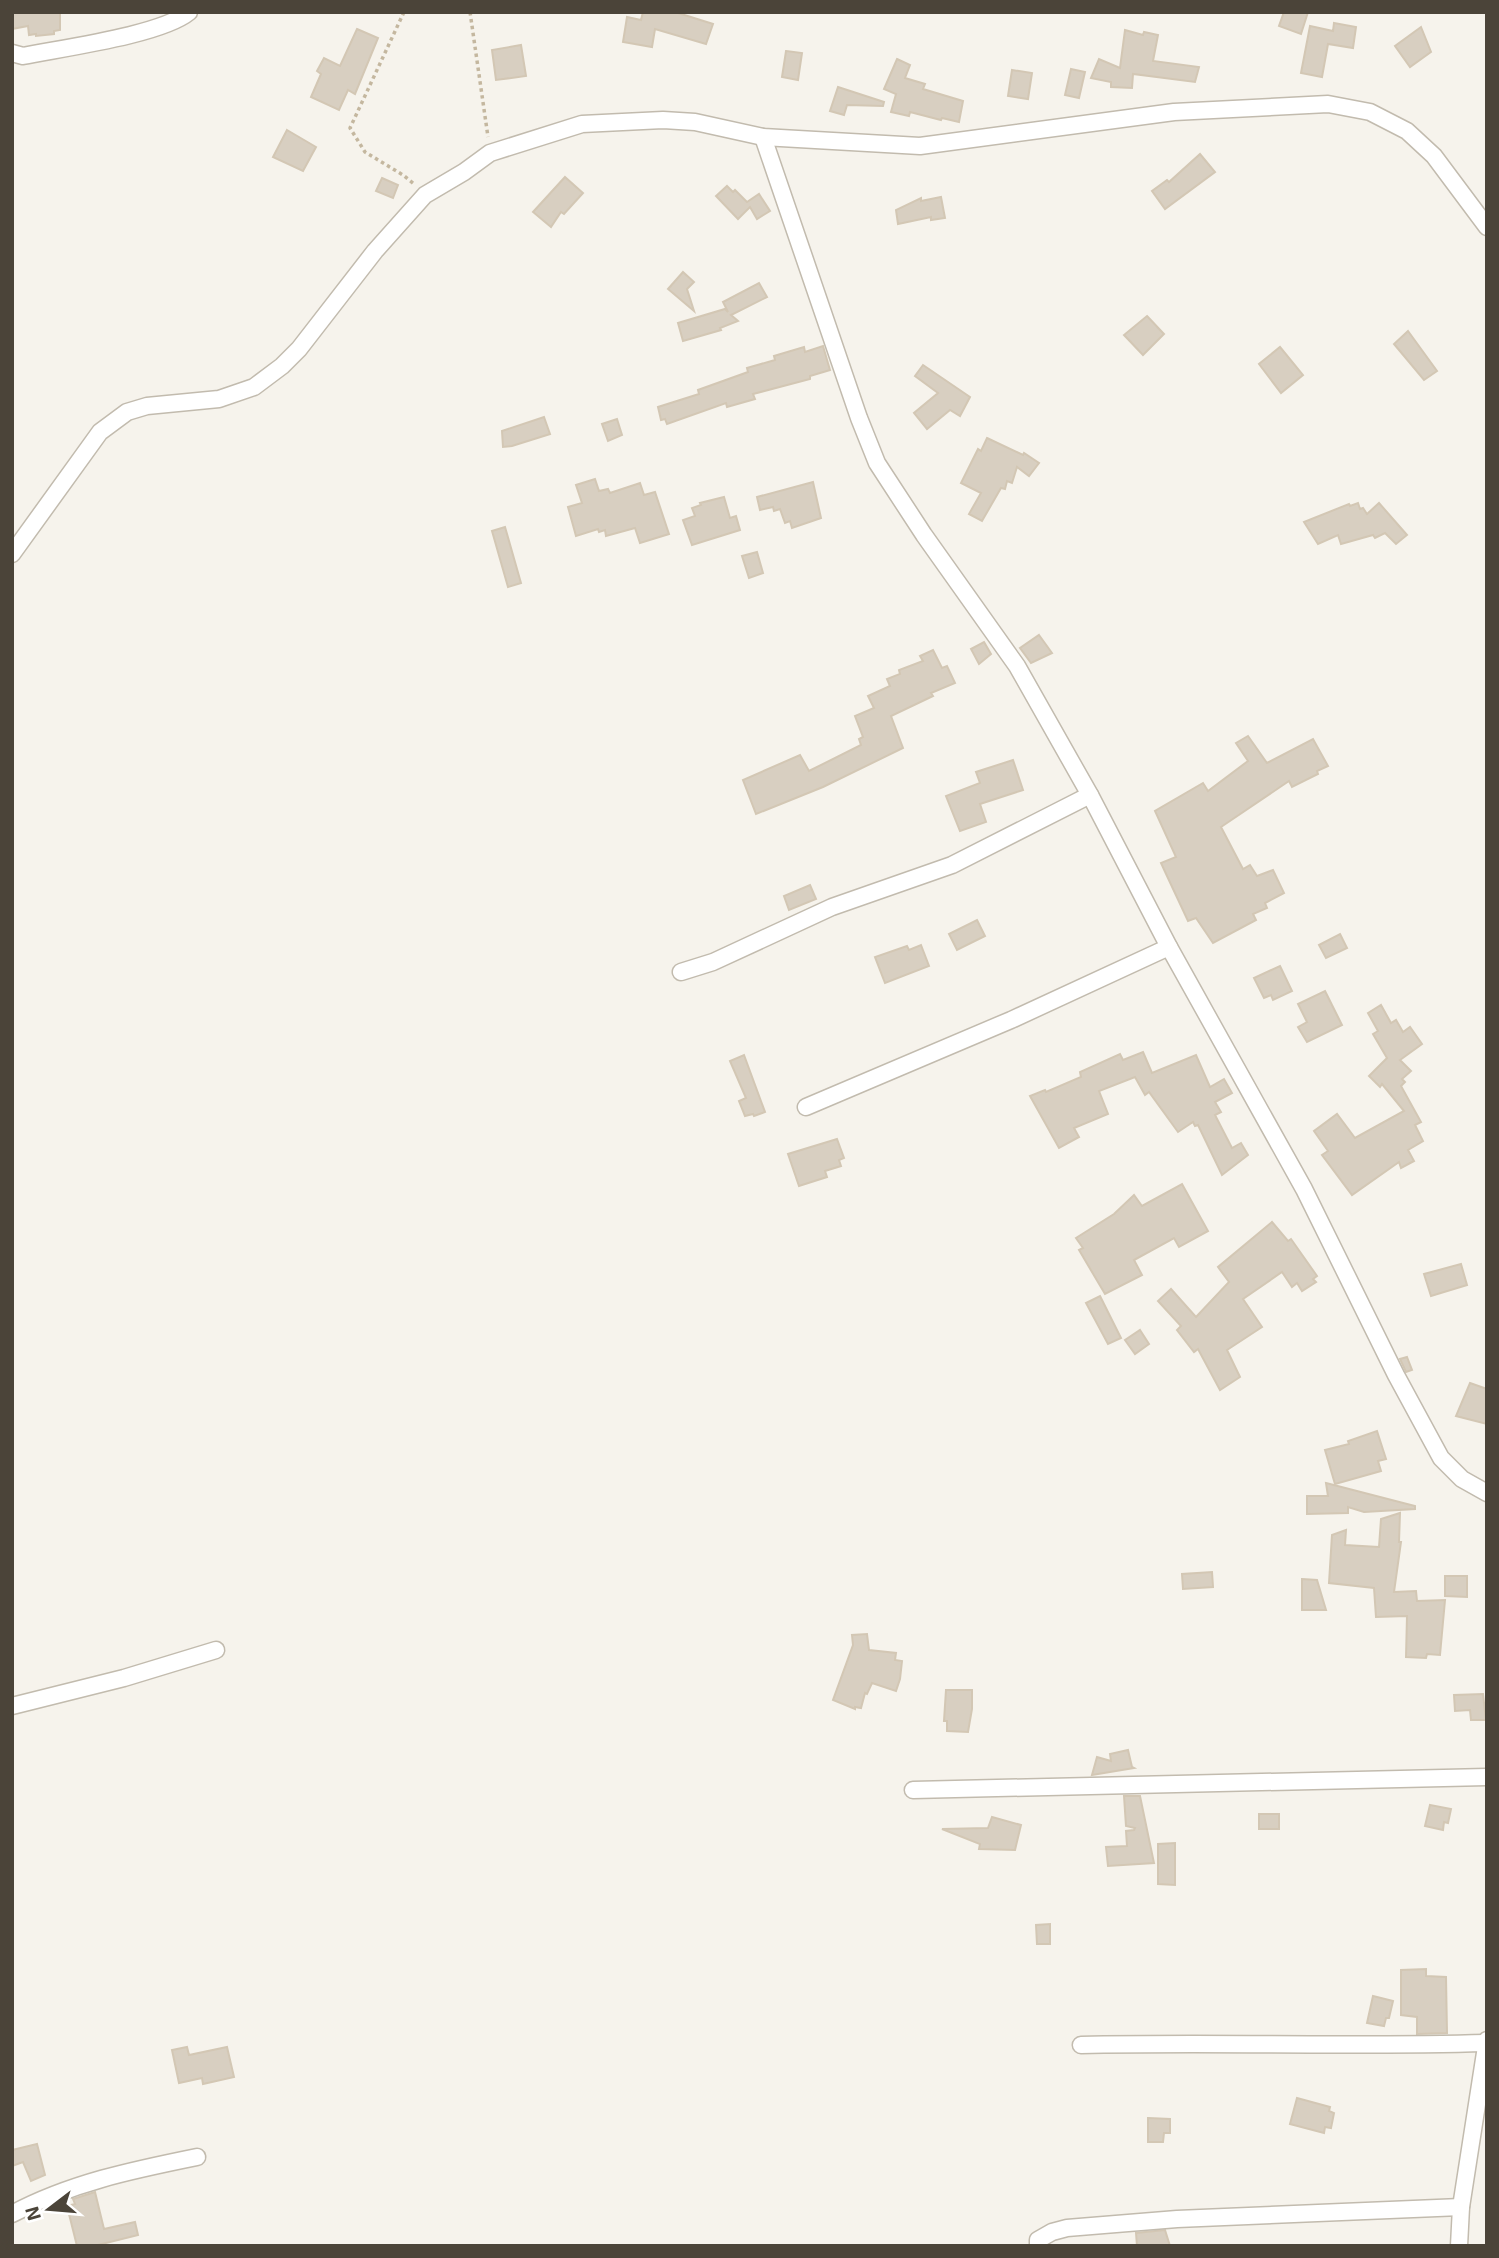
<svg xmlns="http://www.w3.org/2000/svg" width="1499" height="2258" font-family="'Exo 2',sans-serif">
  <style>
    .building { fill: #d8cfc1; stroke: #d3c7b4; stroke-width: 2 }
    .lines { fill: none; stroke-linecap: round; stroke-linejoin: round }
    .street-casing { stroke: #c2bbae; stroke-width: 19 }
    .path { stroke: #c4b79f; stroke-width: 3.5; stroke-dasharray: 3.5 3.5; stroke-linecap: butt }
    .street { stroke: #fff; stroke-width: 16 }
  </style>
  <rect width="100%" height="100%" fill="#f6f3ec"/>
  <!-- building -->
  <g class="building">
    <polygon points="12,12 60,12 60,30 54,31 54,34 36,36 36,34 29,35 28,26 12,29"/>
    <polygon points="643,12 675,12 713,24 706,44 655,29 652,47 623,42 627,17 641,20"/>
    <polygon points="1284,12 1308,12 1301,34 1279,26"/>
    <polygon points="1334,23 1356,27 1353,48 1328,44 1322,77 1301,73 1310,26 1333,31"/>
    <polygon points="1421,27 1431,52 1410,67 1395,46"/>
    <polygon points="357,29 378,38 355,94 348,90 339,110 311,97 321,74 317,71 324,58 340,66"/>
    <polygon points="1125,30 1143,35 1144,32 1158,35 1153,61 1199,67 1195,82 1133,74 1132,88 1111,87 1111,82 1091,78 1099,59 1120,68"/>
    <polygon points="521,45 526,76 496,80 492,50"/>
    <polygon points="786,51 802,53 798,80 782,77"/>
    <polygon points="897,59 910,65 905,78 925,84 923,89 963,101 959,122 942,118 941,120 910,112 909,116 891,112 896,94 884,89"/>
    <polygon points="1071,69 1085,72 1079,98 1065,95"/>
    <polygon points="1012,70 1032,73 1028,99 1008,96"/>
    <polygon points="838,87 884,102 883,106 847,105 844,115 830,111"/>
    <polygon points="287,130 316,147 303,171 273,157"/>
    <polygon points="1200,154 1215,172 1165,209 1152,191 1167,180 1169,182"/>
    <polygon points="565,177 583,193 564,214 561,212 551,227 533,212"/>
    <polygon points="382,178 398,185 393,198 376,191"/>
    <polygon points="727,186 733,192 735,190 747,202 759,194 770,211 757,219 750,207 738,219 716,196"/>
    <polygon points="941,197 945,218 931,220 931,217 898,224 896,210 921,198 921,201"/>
    <polygon points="683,272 694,282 687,289 694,311 668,289"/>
    <polygon points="759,283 767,297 731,315 738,321 720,328 721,330 683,341 678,323 725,309 728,312 723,302"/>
    <polygon points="1147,316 1164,334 1143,355 1124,335"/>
    <polygon points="1408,331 1437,371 1424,380 1394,344"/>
    <polygon points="823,346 830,370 810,376 810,379 753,394 755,399 727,407 726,403 667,424 665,419 661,420 658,407 699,394 698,390 748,372 747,368 775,360 774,356 804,347 805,352"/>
    <polygon points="1280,347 1303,375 1281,393 1259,364"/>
    <polygon points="923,365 970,397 960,416 950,410 927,429 914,413 938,393 915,376"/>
    <polygon points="544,417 550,434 512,446 503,447 502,431"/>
    <polygon points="617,419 622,435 608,441 602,424"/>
    <polygon points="987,438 1023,455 1024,453 1039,463 1029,476 1017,467 1012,483 1007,481 1005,489 1001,488 982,521 969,514 981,493 961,483 978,449 981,451"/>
    <polygon points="595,479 599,491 608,489 610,493 640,483 644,495 655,492 669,534 640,543 635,528 606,536 605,530 599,532 598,529 576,536 568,507 582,503 576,485"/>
    <polygon points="813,482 821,518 792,528 790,521 785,523 780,509 774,511 773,507 760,510 757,497"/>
    <polygon points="724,497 730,518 736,516 740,530 692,545 683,520 695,516 692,508 701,505 700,503"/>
    <polygon points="1358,503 1360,509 1363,508 1367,514 1379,503 1407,535 1396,544 1385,533 1375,538 1373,535 1341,544 1338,535 1318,544 1304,522 1349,504 1350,506"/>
    <polygon points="505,527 521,583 508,587 492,531"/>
    <polygon points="757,552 763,573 749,578 742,556"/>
    <polygon points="1039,635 1052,653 1031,663 1020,648"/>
    <polygon points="984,642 991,654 979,664 971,649"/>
    <polygon points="933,650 942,668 947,666 955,683 931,693 933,696 891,716 903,748 823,787 756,814 743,780 800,755 809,771 861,745 859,739 863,737 855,716 874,708 868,696 890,686 887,679 900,674 899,670 923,661 920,656"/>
    <polygon points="1248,736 1267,763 1313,739 1328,766 1317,771 1318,774 1292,787 1289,781 1221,827 1243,869 1250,865 1257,876 1273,870 1284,893 1265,903 1267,908 1253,914 1256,920 1213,943 1196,918 1188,921 1167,876 1161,863 1176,857 1155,811 1203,783 1208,791 1248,761 1236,743"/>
    <polygon points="1013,760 1023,790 980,804 986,822 960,831 946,796 980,783 976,772"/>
    <polygon points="810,885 816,899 789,910 784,896"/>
    <polygon points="977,920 985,936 957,950 949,934"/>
    <polygon points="1340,934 1347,948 1326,958 1319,945"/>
    <polygon points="921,945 929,966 885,983 875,957 907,946 909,950"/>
    <polygon points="1280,966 1292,991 1273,1000 1271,995 1264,998 1254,978"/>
    <polygon points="1325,991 1342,1025 1307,1042 1298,1027 1307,1022 1298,1004"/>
    <polygon points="1381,1005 1391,1023 1396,1020 1403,1032 1410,1027 1422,1044 1400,1060 1411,1071 1402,1079 1405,1082 1401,1086 1421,1122 1415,1125 1423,1141 1408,1150 1414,1161 1401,1168 1399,1162 1352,1195 1322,1155 1328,1151 1314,1131 1337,1114 1355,1138 1404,1111 1382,1084 1380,1087 1369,1076 1387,1058 1373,1034 1378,1031 1368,1013"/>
    <polygon points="1143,1052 1152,1073 1196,1055 1210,1087 1224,1079 1232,1093 1215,1102 1221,1112 1215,1115 1232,1148 1241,1143 1248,1155 1222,1175 1198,1125 1195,1126 1193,1122 1178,1132 1149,1092 1145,1095 1135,1077 1099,1091 1108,1114 1074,1128 1079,1137 1059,1148 1030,1096 1045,1090 1046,1092 1081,1077 1080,1072 1120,1054 1123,1060"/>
    <polygon points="744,1055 765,1112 754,1116 753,1114 745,1116 739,1101 746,1098 730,1061"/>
    <polygon points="837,1139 844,1158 839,1160 841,1166 825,1171 827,1177 799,1186 788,1154"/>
    <polygon points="1182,1184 1208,1231 1179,1247 1174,1238 1134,1260 1142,1275 1105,1294 1079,1250 1083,1248 1076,1238 1114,1214 1134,1195 1142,1206"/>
    <polygon points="1272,1222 1288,1241 1291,1239 1317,1276 1313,1279 1316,1282 1302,1291 1297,1283 1292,1287 1282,1272 1243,1299 1262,1327 1227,1350 1240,1377 1220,1390 1198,1349 1194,1352 1177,1330 1181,1326 1158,1301 1171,1289 1196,1317 1229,1282 1218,1267"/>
    <polygon points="1461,1264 1467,1285 1431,1296 1424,1274"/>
    <polygon points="1100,1296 1121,1338 1108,1344 1086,1303"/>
    <polygon points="1140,1330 1149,1344 1135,1354 1125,1340"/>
    <polygon points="1407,1357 1412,1370 1406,1372 1400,1359"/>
    <polygon points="1470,1383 1487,1389 1487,1424 1456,1416"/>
    <polygon points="1377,1431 1386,1459 1378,1461 1381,1471 1335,1484 1325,1450 1349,1444 1348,1441"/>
    <polygon points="1326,1483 1415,1506 1415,1509 1364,1512 1348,1507 1348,1513 1307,1514 1307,1496 1328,1496"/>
    <polygon points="1400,1513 1399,1542 1401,1542 1394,1592 1416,1591 1417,1601 1445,1600 1440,1655 1427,1654 1426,1658 1406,1657 1407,1616 1376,1617 1374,1588 1329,1583 1332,1535 1346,1530 1345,1545 1379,1547 1381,1519"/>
    <polygon points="1212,1572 1213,1587 1183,1589 1182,1574"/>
    <polygon points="1445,1576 1467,1576 1467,1597 1445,1596"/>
    <polygon points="1302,1579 1317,1580 1326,1610 1302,1610"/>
    <polygon points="867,1634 869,1650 896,1653 895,1660 902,1661 900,1679 896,1691 872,1683 867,1694 865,1693 861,1708 855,1707 855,1709 833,1700 853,1645 852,1635"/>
    <polygon points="946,1690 972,1690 972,1709 968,1732 947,1731 947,1721 944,1721"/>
    <polygon points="1483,1694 1486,1720 1471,1720 1470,1710 1455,1711 1454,1695"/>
    <polygon points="1128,1750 1132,1767 1134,1768 1092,1775 1097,1757 1111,1761 1110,1754"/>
    <polygon points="1124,1796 1140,1796 1154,1863 1108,1866 1106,1847 1127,1846 1126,1831 1134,1830 1135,1828 1126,1826"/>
    <polygon points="1430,1805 1451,1809 1448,1823 1444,1822 1443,1830 1425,1826"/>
    <rect x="1259" y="1814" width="20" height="15"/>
    <polygon points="992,1817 1021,1825 1015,1850 979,1849 980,1844 942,1829 988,1828"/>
    <polygon points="1175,1843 1175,1885 1158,1884 1158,1844"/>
    <polygon points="1050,1924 1050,1944 1037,1944 1036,1925"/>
    <polygon points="1426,1969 1426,1976 1446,1977 1447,2033 1417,2034 1417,2017 1401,2015 1401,1970"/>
    <polygon points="1373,1996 1393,2001 1389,2018 1386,2018 1384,2026 1367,2023"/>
    <polygon points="187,2047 189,2055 227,2047 234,2077 203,2084 202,2078 179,2083 172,2050"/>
    <polygon points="1297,2098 1330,2107 1329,2111 1334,2113 1331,2128 1325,2127 1324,2133 1290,2124"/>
    <polygon points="1148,2118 1170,2119 1170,2133 1164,2133 1163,2142 1148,2142"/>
    <polygon points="37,2144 45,2175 31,2181 23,2162 12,2166 12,2150"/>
    <polygon points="95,2192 104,2229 135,2222 138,2235 94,2246 77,2246 67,2206 75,2204 73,2199"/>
    <polygon points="1165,2230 1170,2246 1137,2246 1136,2233"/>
  </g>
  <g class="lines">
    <!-- street casing -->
    <g class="street-casing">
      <g id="street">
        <path d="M12 53 23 56C62 48 161 35 189 12"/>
        <polyline points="763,137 859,418 877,463 924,535 1017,666 1090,795 1169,947 1304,1189 1396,1375 1441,1458 1462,1479 1487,1493"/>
        <polyline points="12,554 100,432 127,412 147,406 219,399 254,387 282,366 299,349 375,251 425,195 464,172 490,153 582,124 663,120 695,122 763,137 920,146 1174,112 1328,104 1370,112 1407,131 1434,156 1487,227"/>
        <polyline points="681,972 713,962 832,907 952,865 1090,795"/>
        <polyline points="806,1107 1011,1020 1169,947"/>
        <polyline points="12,1706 124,1678 216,1650"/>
        <polyline points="913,1790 1487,1777"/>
        <path d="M1081 2045C1216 2042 1351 2047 1486 2043"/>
        <path d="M12 2214C70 2183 133 2170 197 2157"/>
        <polyline points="1038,2246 1038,2240 1052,2232 1067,2228 1177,2219 1461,2207"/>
        <polyline points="1459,2246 1461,2207 1487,2040"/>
      </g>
    </g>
    <!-- path -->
    <g class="path">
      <polyline points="404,12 350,128 365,152 403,175 414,184"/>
      <polyline points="470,12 488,137"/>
    </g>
    <!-- street -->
    <use href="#street" class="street"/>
  </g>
  <!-- border -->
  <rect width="1499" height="2258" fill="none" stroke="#4b4439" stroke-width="28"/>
  <!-- north arrow -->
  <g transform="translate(49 2209) rotate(254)" stroke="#ffffff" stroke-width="5" paint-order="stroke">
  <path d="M0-5L12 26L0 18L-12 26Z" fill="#4b4439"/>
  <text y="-10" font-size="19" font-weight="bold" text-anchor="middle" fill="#4b4439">N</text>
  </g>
</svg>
